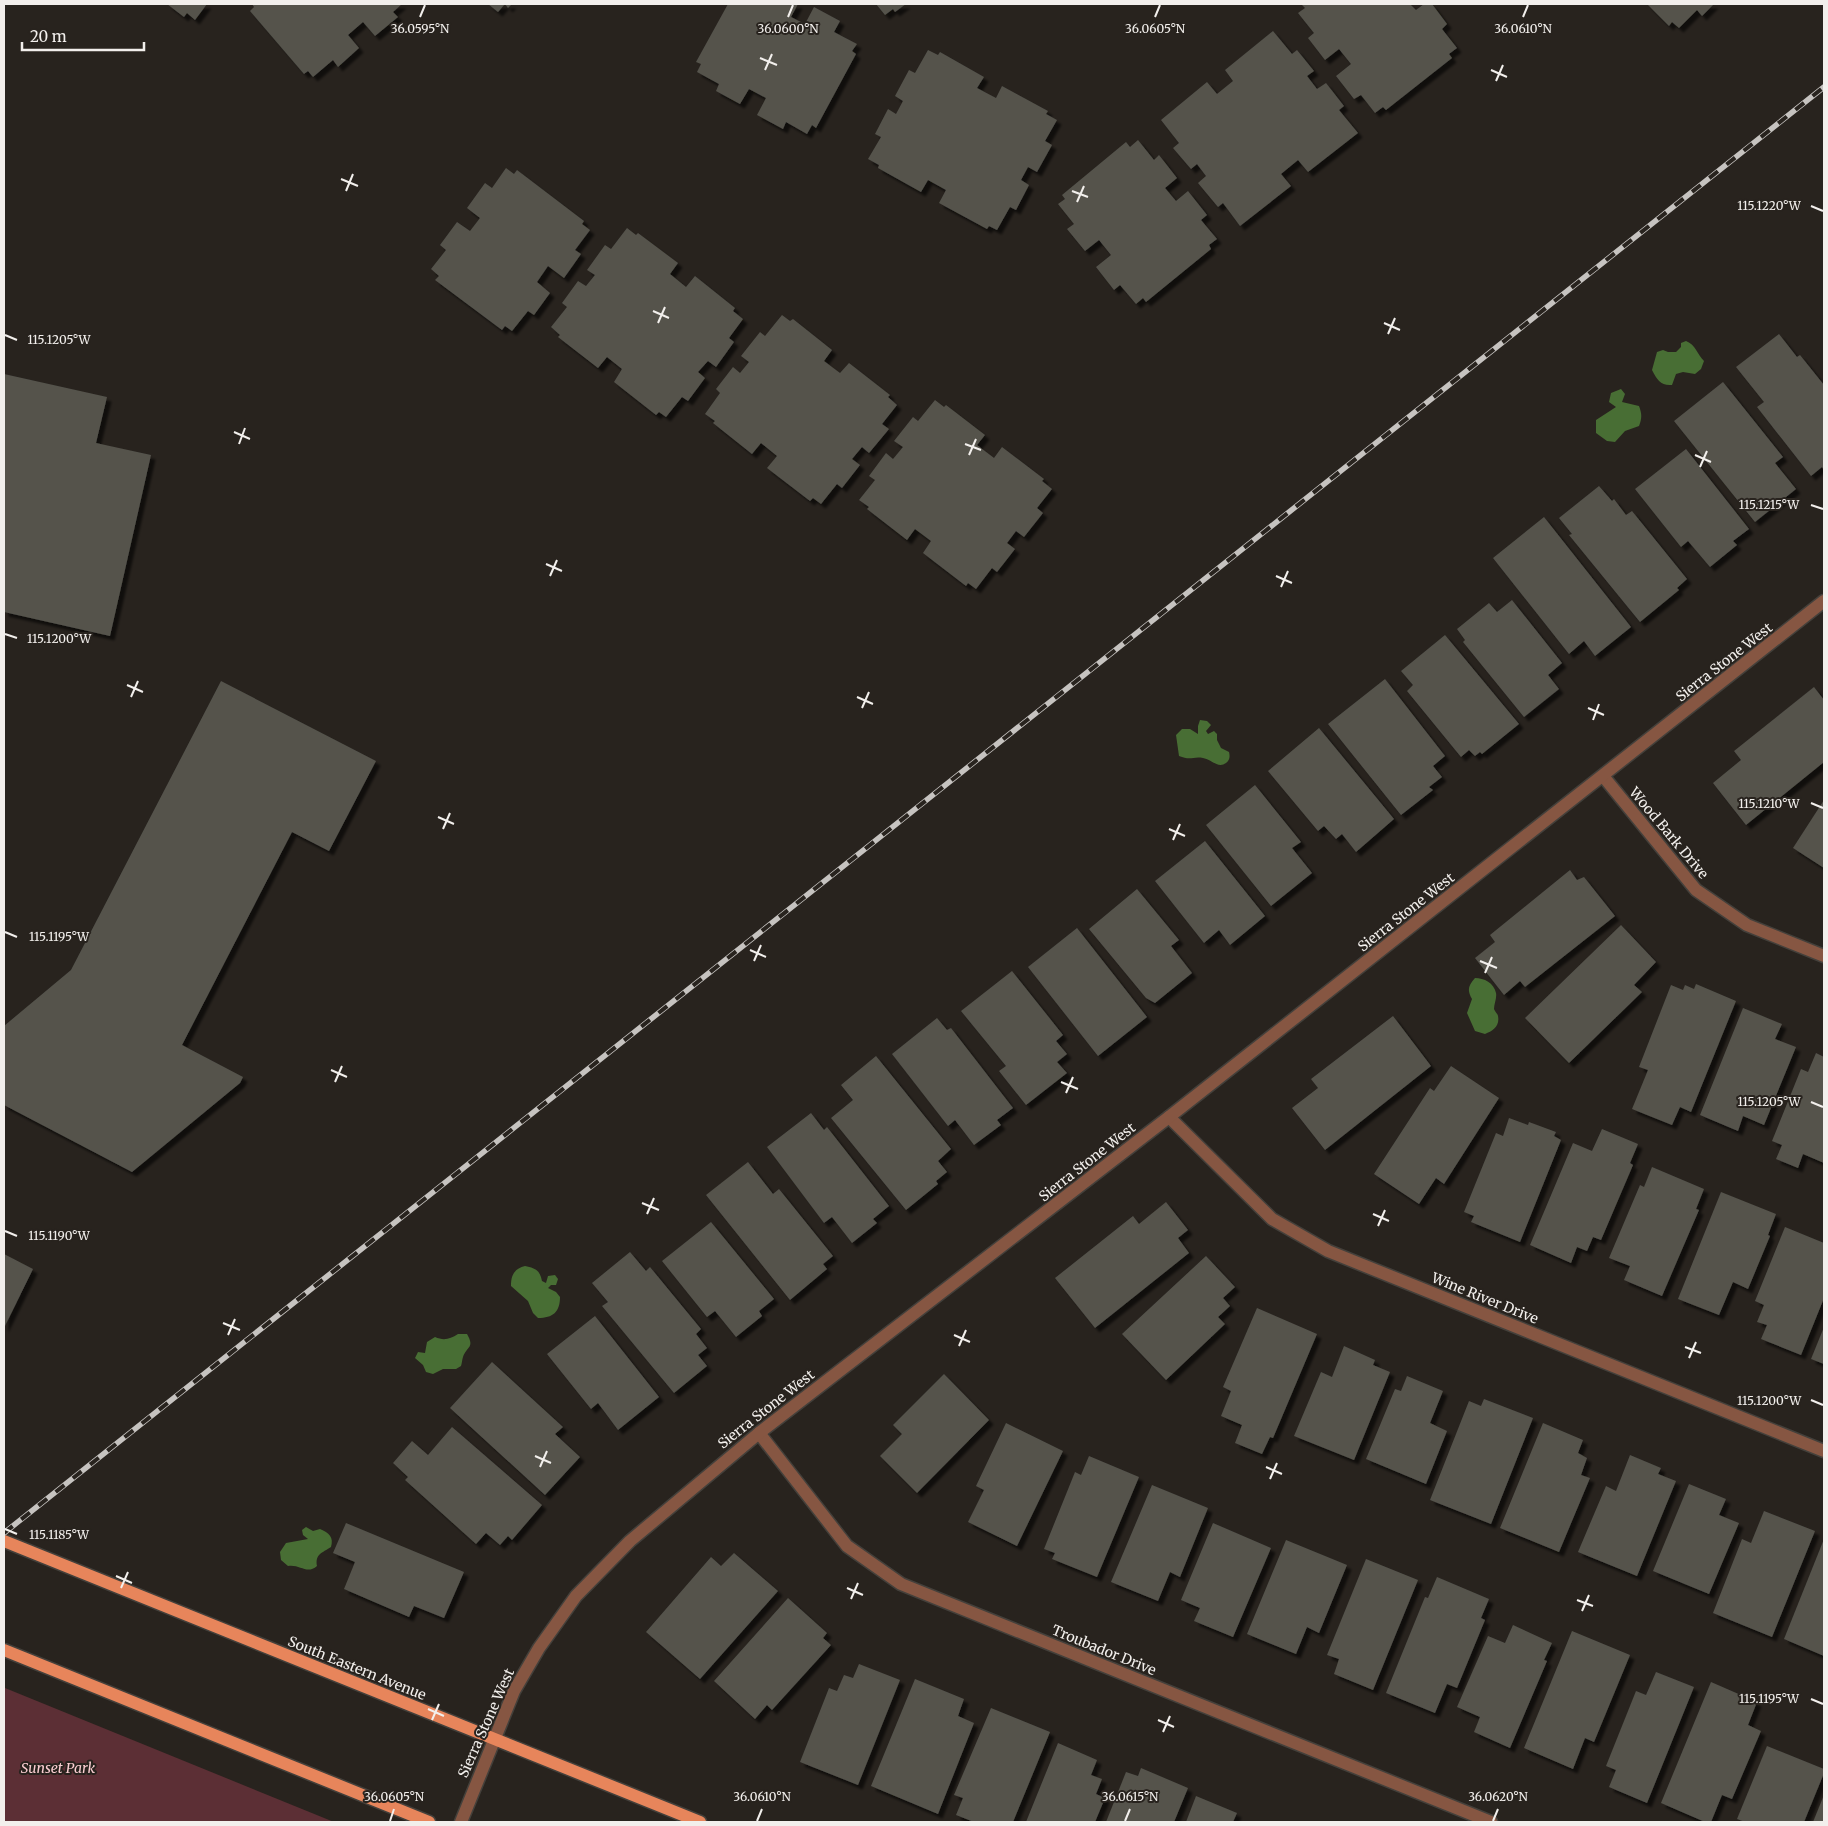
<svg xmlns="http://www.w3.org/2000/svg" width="1828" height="1826" font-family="Merriweather,serif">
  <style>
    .green { fill: #5c2f35 }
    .water { fill: #486e34 }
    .building { fill: #54534c; filter: url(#shadow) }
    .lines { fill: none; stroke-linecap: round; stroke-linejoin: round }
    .minor-casing { stroke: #44403b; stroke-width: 15 }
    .major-casing { stroke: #44403b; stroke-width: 15 }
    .minor { stroke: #865642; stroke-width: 12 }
    .major { stroke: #e7855b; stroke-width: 12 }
    .rail-casing { stroke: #c6c3c0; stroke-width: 5.5 }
    .rail { stroke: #28231e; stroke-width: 4; stroke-dasharray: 11; stroke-linecap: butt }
    .ticks { fill: none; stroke: #f2efec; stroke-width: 2 }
    .labels { text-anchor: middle; stroke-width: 4; stroke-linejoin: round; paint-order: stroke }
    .street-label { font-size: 14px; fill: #f2efec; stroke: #28231e }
    .park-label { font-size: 14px; font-style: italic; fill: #fbced2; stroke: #28231e }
    .ticks-label { font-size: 12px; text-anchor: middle; fill: #f2efec; stroke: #28231e; stroke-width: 4; stroke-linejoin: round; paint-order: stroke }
  </style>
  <defs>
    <filter id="shadow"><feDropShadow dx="4.5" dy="4.5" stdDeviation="1" flood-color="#0009"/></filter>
  </defs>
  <rect width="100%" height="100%" fill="#28231e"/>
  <!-- green -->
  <polygon class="green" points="4,1688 5,1688 334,1822 4,1822"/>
  <!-- water -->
  <g class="water">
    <path d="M1686 341C1696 345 1697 354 1704 361L1701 369 1695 374 1683 372 1676 374 1672 385C1661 386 1657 380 1652 370L1657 352 1663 350 1668 352H1676L1681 347V343Z"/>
    <path d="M1621 389 1625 394 1622 402 1639 406C1642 414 1642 418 1639 426L1625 431 1615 442 1607 441 1596 433V420L1616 407 1609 402 1611 393Z"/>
    <path d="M1200 720 1207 721 1211 725 1206 731 1208 734 1214 731 1217 734V740L1221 748 1229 752C1230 756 1230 760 1226 763 1218 769 1211 759 1203 758 1193 756 1191 761 1179 756L1176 735 1182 729H1190L1198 734V726Z"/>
    <path d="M1475 978C1484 978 1494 983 1496 993 1497 998 1494 1004 1494 1009 1495 1012 1498 1014 1498 1016 1500 1026 1493 1031 1485 1034L1475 1031 1467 1013 1472 999C1467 990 1468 986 1475 978Z"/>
    <path d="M525 1266C535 1268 540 1270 542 1281L546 1283 548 1276 555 1275 558 1279 556 1285H551L548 1288 556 1292 560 1297C560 1312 553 1318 538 1318L533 1313 528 1301 511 1286C511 1275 514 1269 525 1266Z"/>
    <path d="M458 1334H467C475 1348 467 1346 463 1357 462 1360 462 1363 461 1366L456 1369H443L433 1374 426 1372 423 1365 415 1358 418 1352 425 1353 427 1342 435 1337C444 1341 450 1339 458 1334Z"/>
    <path d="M306 1527 313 1531 320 1529C329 1533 334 1537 331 1547 322 1553 315 1554 317 1566 307 1575 300 1564 288 1566L281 1560 280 1552 286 1543 308 1539 303 1535 302 1530Z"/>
  </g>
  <!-- building -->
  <g class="building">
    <polygon points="167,4 207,4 195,20 187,13 184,17"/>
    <polygon points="252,4 402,4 393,12 398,17 375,36 363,22 348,35 359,48 338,67 333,60 313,77 308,71 304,74 250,11 254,7"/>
    <polygon points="488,4 512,4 508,8 505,4 498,12"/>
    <polygon points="728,4 798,4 791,17 805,24 814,7 840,21 834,32 857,44 852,51 856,54 816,128 812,125 807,134 786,122 783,129 757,115 766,98 749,89 740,104 716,91 719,84 697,72 701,64 696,62"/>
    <polygon points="876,4 906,4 895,12 893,9 885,15"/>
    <polygon points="1301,4 1410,4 1416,10 1424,4 1432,4 1447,24 1442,29 1457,48 1449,54 1452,58 1386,110 1383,107 1375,113 1361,95 1354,99 1336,76 1351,64 1339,49 1325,60 1308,38 1314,33 1298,13 1305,8"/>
    <polygon points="1647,4 1714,4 1702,16 1697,10 1679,28 1672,22 1669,26"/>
    <polygon points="1273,31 1292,54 1297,50 1314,71 1307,76 1317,89 1326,83 1344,106 1339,110 1358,133 1308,172 1298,160 1281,174 1291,186 1240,226 1223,203 1218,207 1198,183 1206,176 1197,164 1191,169 1173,148 1179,143 1161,120 1207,82 1217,94 1233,81 1225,70"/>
    <polygon points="928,50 938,55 940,52 984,77 977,88 996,98 1002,86 1048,111 1046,114 1057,120 1045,141 1052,145 1037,172 1028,167 1021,180 1029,185 1016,210 1010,207 997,230 989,226 987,229 939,203 946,190 928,180 921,192 878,168 879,165 868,159 881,137 875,134 888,109 896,114 903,101 895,96 909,70 915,73"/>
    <polygon points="1138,140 1154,160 1159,155 1177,178 1165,188 1176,201 1188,191 1207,215 1201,220 1217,239 1209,245 1211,249 1146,302 1143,298 1136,304 1120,285 1114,290 1096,267 1111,255 1099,240 1085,251 1067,229 1074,224 1058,204 1065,199 1062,195 1126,142 1130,147"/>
    <polygon points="506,168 514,174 517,170 584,221 582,224 590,230 575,250 581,254 564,278 548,266 537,282 550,293 534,315 528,311 512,331 505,326 502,330 435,280 439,276 431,269 446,250 440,245 457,222 470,231 480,218 467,208 485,183 492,188"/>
    <polygon points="627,228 636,235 638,233 678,263 670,274 686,287 695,276 735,308 733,311 743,319 729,338 734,342 716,367 708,361 698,372 705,378 688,401 682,397 666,417 659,412 656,415 614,382 622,369 607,357 598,368 558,337 560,335 551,327 567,307 562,303 578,281 586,286 595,275 587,270 605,245 611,249"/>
    <polygon points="782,315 790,321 793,319 832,350 824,361 840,373 849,363 890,395 888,397 897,405 882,424 889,429 869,453 862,447 852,459 860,465 842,488 837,484 821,504 813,498 810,501 767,468 777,456 761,443 752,454 713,423 715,421 705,414 720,393 716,389 733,367 740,373 749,362 741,356 760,332 765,336"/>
    <polygon points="1779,334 1797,357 1800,355 1824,385 1824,470 1822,467 1811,476 1757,407 1764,402 1736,367"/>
    <polygon points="4,374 107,397 96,443 151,455 110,636 4,612"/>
    <polygon points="1723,382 1783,457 1775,463 1796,489 1755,522 1674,421"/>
    <polygon points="935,400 944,407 946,405 985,435 977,445 994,458 1002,447 1044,479 1042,481 1052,489 1037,508 1043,513 1024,537 1016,531 1007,543 1015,549 997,572 992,568 976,589 968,583 966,586 923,553 931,541 915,529 907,540 867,509 869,507 859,500 875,480 869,476 886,453 893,459 903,447 894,441 913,417 918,421"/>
    <polygon points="1686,449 1749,529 1733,541 1737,545 1710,567 1688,541 1681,547 1635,489"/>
    <polygon points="1599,486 1612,501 1614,499 1626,515 1632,511 1687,579 1677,588 1679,590 1640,622 1569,535 1572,534 1559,518"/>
    <polygon points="1544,517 1631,627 1595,656 1584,641 1569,654 1493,558"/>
    <polygon points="1512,600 1562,663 1548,675 1559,689 1524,717 1463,642 1465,640 1457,629 1489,603 1497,612"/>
    <polygon points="1445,635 1519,724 1482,754 1480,752 1475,756 1469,750 1461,757 1407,691 1413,685 1401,671"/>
    <polygon points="1385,679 1445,756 1433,766 1442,777 1429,787 1433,790 1401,815 1328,724"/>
    <polygon points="221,681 376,761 329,851 292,832 182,1045 243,1077 240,1083 132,1172 4,1105 4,1026 71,970"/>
    <polygon points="1814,687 1824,700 1824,762 1746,825 1713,783 1741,760 1734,751"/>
    <polygon points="1319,728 1394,819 1356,852 1342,834 1336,839 1324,826 1318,831 1268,771"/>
    <polygon points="1255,785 1301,842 1292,848 1312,873 1271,906 1206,825"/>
    <polygon points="1824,800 1824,868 1793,848"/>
    <polygon points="1205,841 1265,916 1230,945 1219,930 1204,943 1155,881"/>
    <polygon points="1570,870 1577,880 1584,877 1615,916 1525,987 1520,981 1504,995 1475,958 1495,942 1490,935"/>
    <polygon points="1137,889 1179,940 1171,946 1192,973 1155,1003 1146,998 1089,929"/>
    <polygon points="1621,925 1656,962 1634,985 1642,992 1569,1063 1525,1018"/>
    <polygon points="1077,928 1147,1017 1098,1056 1028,967"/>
    <polygon points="1012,971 1063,1035 1056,1041 1067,1054 1057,1062 1067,1073 1026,1105 999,1071 1006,1066 961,1011"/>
    <polygon points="1696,984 1736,1001 1691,1112 1680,1107 1672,1125 1632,1109 1648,1070 1639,1067 1671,985 1683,990 1685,985 1694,989"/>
    <polygon points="1743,1008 1782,1024 1775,1039 1796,1047 1764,1125 1743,1116 1738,1131 1700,1115"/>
    <polygon points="1393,1016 1431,1066 1325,1150 1292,1108 1318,1088 1311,1079"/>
    <polygon points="937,1018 947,1030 951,1028 1013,1108 997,1120 1001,1125 974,1145 955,1120 948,1126 892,1054"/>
    <polygon points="1816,1053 1824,1057 1824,1163 1803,1154 1798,1168 1776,1159 1782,1145 1772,1141 1801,1069 1808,1072"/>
    <polygon points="876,1056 951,1149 938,1161 947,1172 936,1181 938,1184 906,1210 831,1118 853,1100 841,1085"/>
    <polygon points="1451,1066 1499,1098 1444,1184 1436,1178 1419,1204 1374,1174 1430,1088 1434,1091"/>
    <polygon points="811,1113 824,1130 827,1127 889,1206 873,1219 877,1223 852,1243 832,1217 824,1223 767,1147"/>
    <polygon points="1509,1118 1528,1125 1529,1122 1556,1132 1554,1136 1561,1140 1520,1242 1471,1222 1474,1216 1464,1212 1496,1133 1503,1136"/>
    <polygon points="1602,1129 1638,1144 1630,1163 1633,1165 1601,1240 1593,1237 1587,1251 1577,1247 1571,1263 1530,1245 1573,1143 1592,1151"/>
    <polygon points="748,1162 773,1194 779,1189 833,1256 823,1264 827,1269 790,1300 706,1195"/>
    <polygon points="1652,1167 1704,1189 1696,1209 1699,1210 1662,1296 1624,1280 1630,1266 1609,1258 1640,1185 1644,1187"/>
    <polygon points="1721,1192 1776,1214 1768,1235 1770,1236 1748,1289 1733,1282 1719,1315 1678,1299"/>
    <polygon points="1166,1202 1188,1230 1178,1238 1189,1253 1095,1328 1055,1278 1133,1216 1139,1224"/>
    <polygon points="711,1222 774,1299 759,1311 762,1316 736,1337 715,1311 707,1317 662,1261"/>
    <polygon points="1785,1227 1824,1243 1824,1298 1801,1355 1761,1339 1767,1325 1757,1322 1764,1305 1755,1301"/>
    <polygon points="630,1252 646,1271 650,1267 701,1329 696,1334 707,1348 698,1355 707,1366 674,1393 602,1306 608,1302 592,1283"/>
    <polygon points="4,1254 33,1269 4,1328"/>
    <polygon points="1206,1256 1235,1287 1223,1298 1230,1306 1218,1317 1225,1324 1166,1380 1122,1334"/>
    <polygon points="1257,1308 1317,1334 1273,1438 1270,1437 1262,1454 1235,1443 1242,1425 1221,1416 1231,1391 1223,1387"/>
    <polygon points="595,1316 659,1397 618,1430 598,1403 591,1409 547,1354"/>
    <polygon points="1824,1327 1824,1364 1811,1359"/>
    <polygon points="1344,1346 1375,1360 1373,1365 1390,1372 1354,1460 1294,1436 1321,1372 1332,1377"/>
    <polygon points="492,1362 563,1427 555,1434 580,1457 545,1495 450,1408"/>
    <polygon points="944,1374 989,1420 917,1493 880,1456 902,1434 893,1425"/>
    <polygon points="1407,1376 1443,1391 1430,1423 1447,1431 1426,1484 1366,1459 1395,1389 1401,1391"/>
    <polygon points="1484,1399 1533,1418 1491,1524 1430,1500 1469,1401 1481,1406"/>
    <polygon points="1006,1423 1063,1451 1017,1546 968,1522 984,1490 976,1486"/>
    <polygon points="1543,1423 1583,1440 1578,1453 1587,1458 1581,1475 1590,1478 1559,1552 1500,1528"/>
    <polygon points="452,1427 542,1505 512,1540 508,1536 500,1545 486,1533 476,1544 405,1480 408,1477 393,1463 412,1441 428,1455"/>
    <polygon points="1630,1455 1661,1468 1658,1474 1676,1481 1637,1576 1578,1552 1606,1486 1616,1491"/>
    <polygon points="1089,1456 1139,1477 1097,1577 1052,1559 1055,1553 1044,1549 1075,1472 1081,1475"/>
    <polygon points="1689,1484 1726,1499 1719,1515 1739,1523 1709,1594 1653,1571"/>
    <polygon points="1152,1485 1208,1508 1180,1577 1170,1572 1158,1601 1111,1582"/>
    <polygon points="1764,1511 1815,1531 1772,1637 1713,1613 1742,1539 1751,1543"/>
    <polygon points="346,1523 464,1572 444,1618 414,1606 409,1617 344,1589 355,1562 333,1553"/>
    <polygon points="1213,1523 1271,1548 1233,1637 1194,1621 1200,1608 1181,1600"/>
    <polygon points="1824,1539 1824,1656 1784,1639"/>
    <polygon points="1286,1540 1347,1565 1319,1633 1307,1627 1296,1654 1247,1634"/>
    <polygon points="734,1553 778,1591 700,1679 646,1632 711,1557 721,1566"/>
    <polygon points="1366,1559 1418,1580 1373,1690 1334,1674 1339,1659 1327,1655"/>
    <polygon points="1437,1577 1489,1599 1481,1618 1485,1620 1457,1688 1447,1684 1435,1713 1386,1693 1425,1597 1428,1598"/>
    <polygon points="788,1598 827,1633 823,1638 831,1645 772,1710 767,1705 755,1719 714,1681"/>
    <polygon points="1513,1625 1552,1643 1544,1660 1547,1661 1510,1748 1474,1732 1480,1717 1457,1707 1488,1636 1505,1643"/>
    <polygon points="1572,1631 1630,1655 1594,1742 1585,1738 1573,1769 1524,1748"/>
    <polygon points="859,1664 900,1680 858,1785 800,1762 829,1688 837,1691 844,1675 853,1678"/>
    <polygon points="1656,1672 1694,1687 1647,1803 1609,1787 1616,1770 1606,1766 1636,1691 1646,1695"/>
    <polygon points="915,1679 964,1699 958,1716 974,1723 938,1814 871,1786"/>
    <polygon points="1711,1682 1757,1702 1748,1725 1761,1731 1732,1799 1722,1795 1711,1822 1705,1822 1661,1803"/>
    <polygon points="991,1708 1050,1732 1013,1822 974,1822 956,1815 963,1798 954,1795"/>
    <polygon points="1058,1743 1097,1760 1091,1775 1102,1779 1096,1794 1105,1798 1095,1822 1026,1822"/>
    <polygon points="1767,1746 1824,1769 1824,1773 1804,1822 1745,1822 1737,1819"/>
    <polygon points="1141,1768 1188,1788 1174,1822 1106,1822 1126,1772 1138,1776"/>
    <polygon points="1824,1795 1824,1822 1813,1822"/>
    <polygon points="1196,1796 1237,1813 1233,1822 1186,1822"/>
  </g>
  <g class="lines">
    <!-- minor casing -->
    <g class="minor-casing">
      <g id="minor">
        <polyline points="1603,776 1696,890 1747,925 1824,956"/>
        <polyline points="1169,1117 1272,1219 1328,1251 1824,1451"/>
        <polyline points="759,1433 847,1546 901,1584 1491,1822"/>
        <polyline points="461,1822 514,1691 539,1648 576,1596 630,1541 759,1433 1169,1117 1824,601"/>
      </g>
    </g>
    <!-- major casing -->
    <g class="major-casing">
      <g id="major">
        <polyline points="4,1541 700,1822"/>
        <polyline points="4,1650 429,1822"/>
      </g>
    </g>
    <!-- minor -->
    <use href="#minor" class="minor"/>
    <!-- major -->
    <use href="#major" class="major"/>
    <!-- rail casing -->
    <g class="rail-casing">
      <polyline id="rail" points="4,1533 1824,87"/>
    </g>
    <!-- rail -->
    <use href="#rail" class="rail"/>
  </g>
  <!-- ticks -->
  <path class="ticks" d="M420 17 425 5M788 17 793 5M1155 17 1160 5M1523 17 1528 5M760 58 777 65M765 70 772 54M1491 70 1507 77M1496 81 1503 65M341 179 358 186M346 191 353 174M1072 191 1088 197M1077 202 1084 186M1811 206 1823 211M653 311 669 318M658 323 665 307M1384 323 1400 330M1388 334 1395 318M5 335 17 340M234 432 250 439M239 444 245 428M965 444 981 450M969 455 976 439M1695 455 1711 462M1700 467 1707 451M1811 505 1823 509M546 564 562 571M550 576 557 560M1276 576 1292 583M1281 587 1288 571M5 634 17 638M127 685 143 692M131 697 138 681M857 697 873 704M862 708 869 692M1588 708 1604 715M1593 720 1599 704M1811 803 1823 808M438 817 454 824M443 829 450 813M1169 829 1185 836M1173 840 1180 824M5 932 17 937M750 950 766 957M754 961 761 945M1480 961 1497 968M1485 973 1492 957M331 1070 347 1077M335 1082 342 1066M1061 1082 1078 1089M1066 1093 1073 1077M1811 1102 1823 1107M642 1203 659 1210M647 1214 654 1198M1373 1214 1389 1221M1378 1226 1385 1210M5 1231 17 1236M223 1323 240 1330M228 1335 235 1319M954 1335 970 1342M959 1346 966 1330M1685 1347 1701 1353M1689 1358 1696 1342M1811 1400 1823 1405M535 1456 551 1463M540 1467 547 1451M1266 1467 1282 1474M1270 1479 1277 1463M5 1529 17 1534M116 1576 132 1583M121 1588 128 1572M847 1588 863 1595M851 1599 858 1583M1577 1600 1593 1606M1582 1611 1589 1595M1811 1699 1823 1704M428 1709 444 1716M432 1720 439 1704M1158 1720 1174 1727M1163 1732 1170 1716M390 1821 394 1809M757 1821 762 1809M1125 1821 1130 1809M1493 1821 1498 1809"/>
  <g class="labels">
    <!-- street labels -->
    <g class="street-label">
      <text transform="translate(1724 662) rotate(-38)" y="5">Sierra Stone West</text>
      <text transform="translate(1669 833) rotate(50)" y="5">Wood Bark Drive</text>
      <text transform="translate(1406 912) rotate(-38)" y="5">Sierra Stone West</text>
      <text transform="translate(1087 1162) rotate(-38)" y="5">Sierra Stone West</text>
      <text transform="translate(1485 1298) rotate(22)" y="5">Wine River Drive</text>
      <text transform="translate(766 1409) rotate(-38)" y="5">Sierra Stone West</text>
      <text transform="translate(1104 1650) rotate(22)" y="5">Troubador Drive</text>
      <text transform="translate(357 1668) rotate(22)" y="5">South Eastern Avenue</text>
      <text transform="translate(486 1723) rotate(-66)" y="5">Sierra Stone West</text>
    </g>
    <!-- park labels -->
    <g class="park-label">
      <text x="58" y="1773">Sunset Park</text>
    </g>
  </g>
  <g class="ticks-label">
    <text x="420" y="33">36.0595°N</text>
    <text x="788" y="33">36.0600°N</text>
    <text x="1155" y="33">36.0605°N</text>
    <text x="1523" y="33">36.0610°N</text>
    <text x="1769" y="210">115.1220°W</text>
    <text x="59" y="344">115.1205°W</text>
    <text x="1769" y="509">115.1215°W</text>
    <text x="59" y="643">115.1200°W</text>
    <text x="1769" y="808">115.1210°W</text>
    <text x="59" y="941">115.1195°W</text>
    <text x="1769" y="1106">115.1205°W</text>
    <text x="59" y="1240">115.1190°W</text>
    <text x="1769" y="1405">115.1200°W</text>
    <text x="59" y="1539">115.1185°W</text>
    <text x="1769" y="1703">115.1195°W</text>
    <text x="394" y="1801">36.0605°N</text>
    <text x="762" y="1801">36.0610°N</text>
    <text x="1130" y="1801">36.0615°N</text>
    <text x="1498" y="1801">36.0620°N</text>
  </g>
  <!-- border -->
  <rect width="1828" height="1826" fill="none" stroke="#f2efec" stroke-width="10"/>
  <!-- scale -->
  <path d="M22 42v8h122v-8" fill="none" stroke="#f2efec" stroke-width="2.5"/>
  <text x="30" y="42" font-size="15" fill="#f2efec" stroke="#28231e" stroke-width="4" paint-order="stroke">20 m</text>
</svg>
